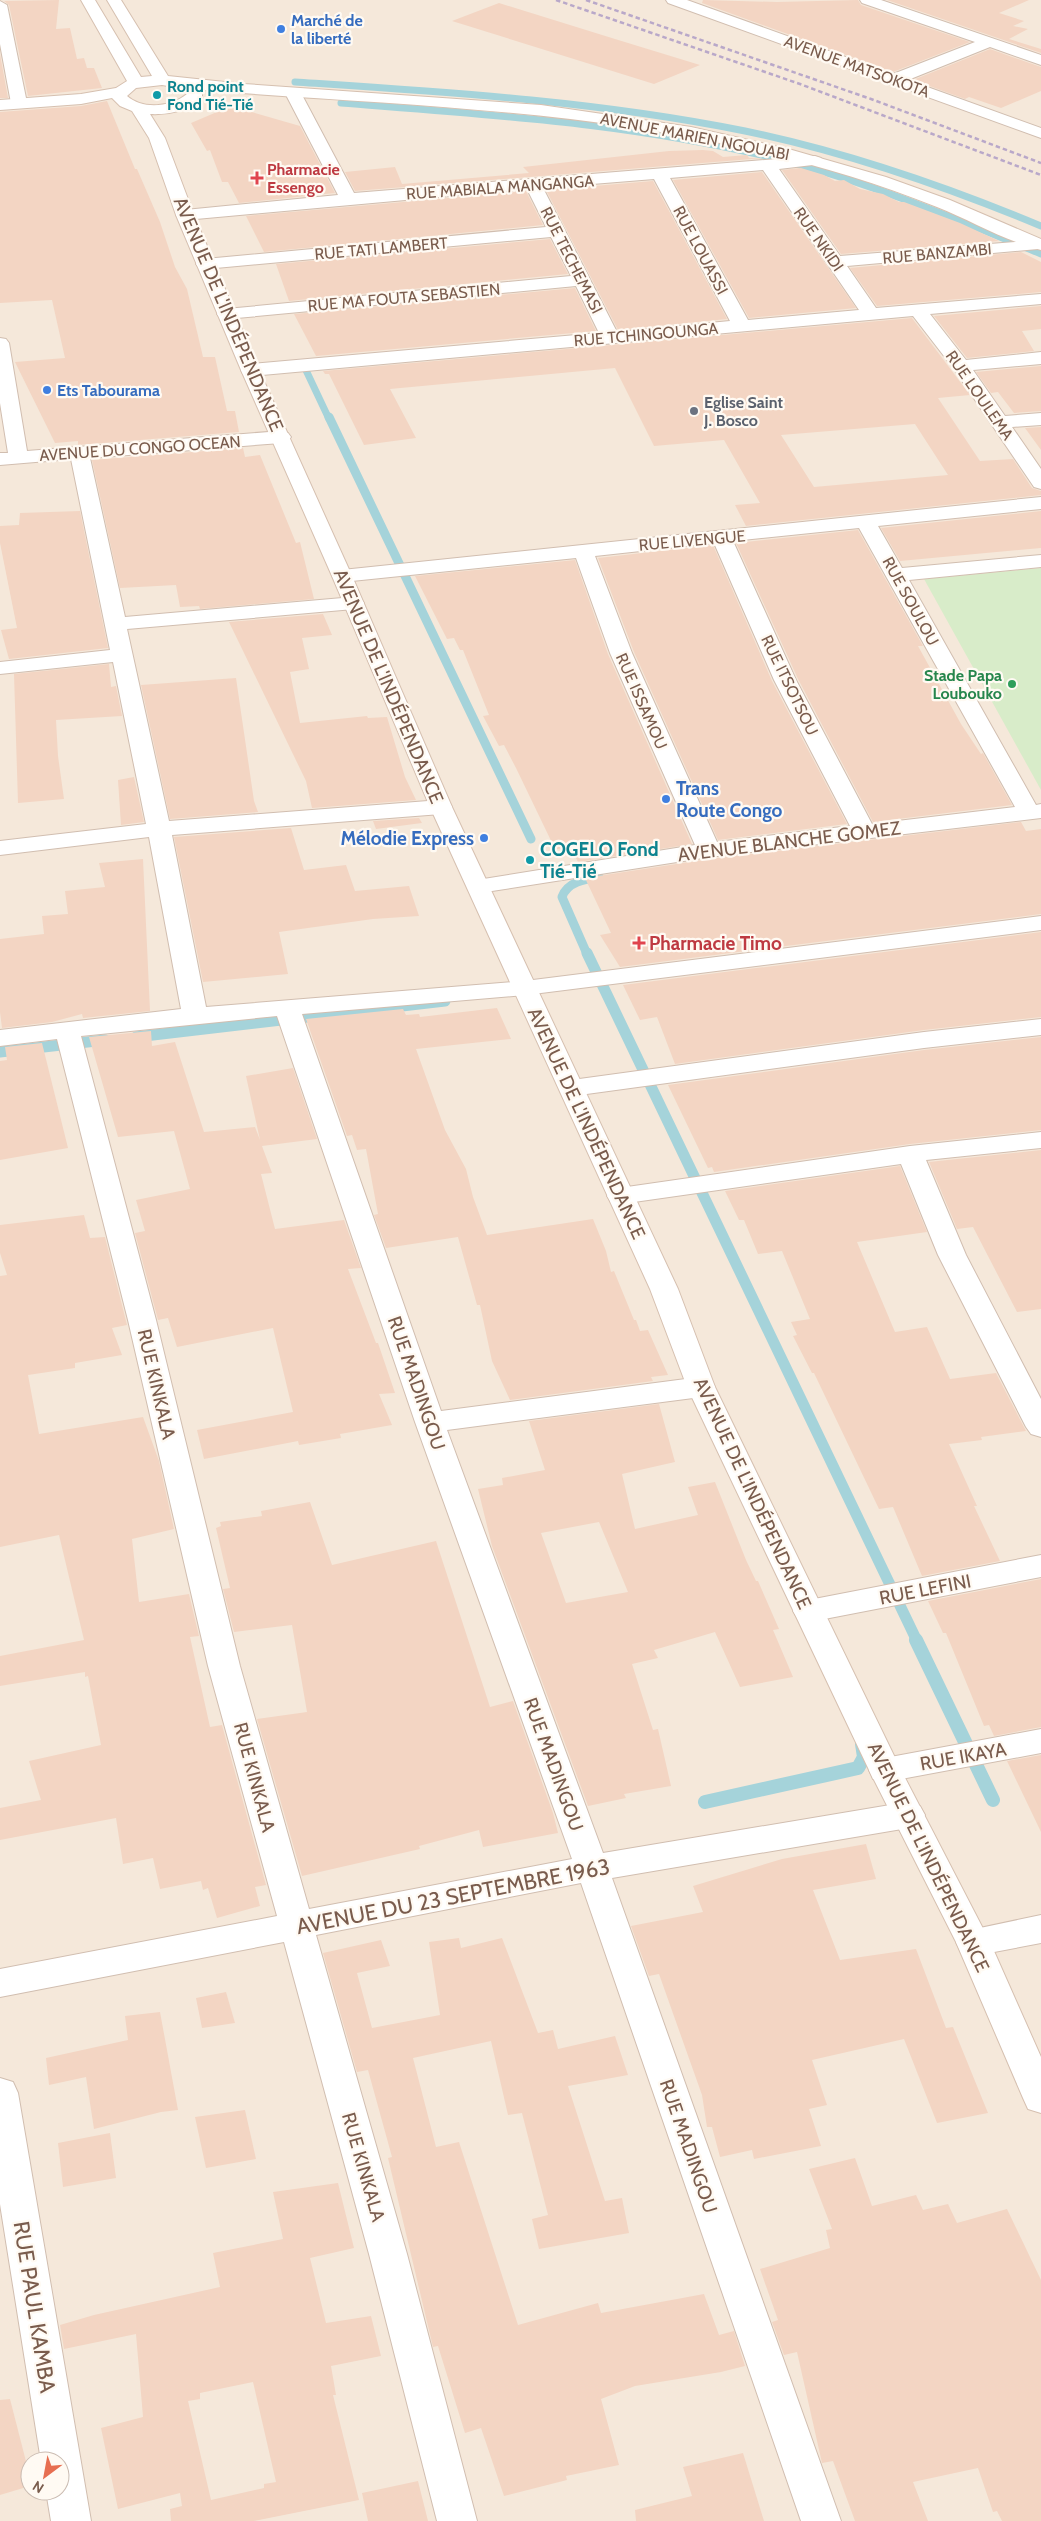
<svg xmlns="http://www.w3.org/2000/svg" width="1041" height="2521" font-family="Cabin,sans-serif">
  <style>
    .residential { fill: #f5e8da; fill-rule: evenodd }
    .green { fill: #d8ecc9 }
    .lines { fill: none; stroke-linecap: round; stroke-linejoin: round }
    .stream-far3 { stroke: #a5d3da; stroke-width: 7 }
    .stream-far2 { stroke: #a5d3da; stroke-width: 9 }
    .stream-far1 { stroke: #a5d3da; stroke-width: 11 }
    .stream { stroke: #a5d3da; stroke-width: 14 }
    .building { fill: #f3d5c3; fill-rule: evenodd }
    .street-casing { stroke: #d1beb0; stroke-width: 2 }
    .secondary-casing { stroke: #d6c0b0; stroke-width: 2 }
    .street { fill: #fff; fill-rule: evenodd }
    .secondary { fill: #fff; fill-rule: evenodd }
    .rail { stroke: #b9a8c9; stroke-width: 2.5; stroke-dasharray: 4.5 3; stroke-linecap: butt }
    .shop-dot { fill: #3f7fe0; stroke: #fffaf3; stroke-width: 2 }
    .culture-dot { fill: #0f9aa8; stroke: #fffaf3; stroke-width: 2 }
    .health-dot { fill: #e0444e; stroke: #fffaf3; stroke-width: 2 }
    .worship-dot { fill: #6b7280; stroke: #fffaf3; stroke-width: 2 }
    .leisure-dot { fill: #2e9e5b; stroke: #fffaf3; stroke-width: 2 }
    .labels { text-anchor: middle; stroke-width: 4.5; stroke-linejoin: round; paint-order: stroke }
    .far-shop-label { font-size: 16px; font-weight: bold; fill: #366cbe; stroke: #fffaf3; text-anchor: start }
    .far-street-label { font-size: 16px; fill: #7a5c4d; stroke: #fffaf3 }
    .far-culture-label { font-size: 16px; font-weight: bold; fill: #0d838f; stroke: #fffaf3; text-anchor: start }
    .far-health-label { font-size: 16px; font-weight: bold; fill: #be3a42; stroke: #fffaf3; text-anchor: start }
    .far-worship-label { font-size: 16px; font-weight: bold; fill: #5b616d; stroke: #fffaf3; text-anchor: start }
    .far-leisure-label { font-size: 16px; font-weight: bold; fill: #27864d; stroke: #fffaf3; text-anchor: end }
    .street-label { font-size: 19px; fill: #7a5c4d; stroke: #fffaf3 }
    .shop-label { font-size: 19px; font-weight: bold; fill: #366cbe; stroke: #fffaf3; text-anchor: start }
    .culture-label { font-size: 19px; font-weight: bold; fill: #0d838f; stroke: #fffaf3; text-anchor: start }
    .health-label { font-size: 19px; font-weight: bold; fill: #be3a42; stroke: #fffaf3; text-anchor: start }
    .near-street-label { font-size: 22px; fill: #7a5c4d; stroke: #fffaf3 }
  </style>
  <rect width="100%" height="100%" fill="#fdf6ec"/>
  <!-- residential -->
  <path class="residential" d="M0 0H1041V2521H0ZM30 2461H60V2491H30Z"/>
  <!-- green -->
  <polygon class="green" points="1041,568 1041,790 924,579"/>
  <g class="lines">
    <!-- stream-far3 -->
    <g class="stream-far3">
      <path d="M295 82C446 92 597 101 745 131 847 152 945 186 1041 226"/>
      <path d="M341 103C494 115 648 124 797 164 880 187 961 221 1041 254"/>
      <polyline points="304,366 329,419"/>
    </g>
    <!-- stream-far2 -->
    <g class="stream-far2">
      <polyline points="329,417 531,839"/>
      <path d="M587 954 562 897C567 882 585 879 599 877"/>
    </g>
    <!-- stream-far1 -->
    <g class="stream-far1">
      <polyline points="587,953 917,1641"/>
      <polyline points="136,1037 445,1001"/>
      <polyline points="0,1052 105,1040"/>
    </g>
    <!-- stream -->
    <g class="stream">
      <polyline points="916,1640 993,1800"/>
      <polyline points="705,1802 858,1768 864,1757 862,1744"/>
    </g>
  </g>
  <!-- building -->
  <g class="building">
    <polygon points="59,0 56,29 70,28 77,59 84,58 87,68 94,68 102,88 28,96 9,5 4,1"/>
    <polygon points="703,0 777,2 858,0 861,5 970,42 893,72 702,3"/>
    <polygon points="887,0 1029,0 999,13 1024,21 1013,26 1028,29 1009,39 1041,49 1041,53"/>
    <polygon points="499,3 615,39 700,65 654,84 452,21"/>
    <polygon points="990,49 1041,67 1041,91 1001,108 969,97 965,99 913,80"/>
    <polygon points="0,54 8,98 0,98"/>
    <polygon points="107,101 135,169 137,169 160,222 175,267 187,289 203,357 215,357 227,411 235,411 239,432 78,445 78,441 55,443 15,362 65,358 52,300 0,303 0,112 81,106"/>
    <polygon points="231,106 300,126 335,193 239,203 228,182 222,182 210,150 207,151 191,123"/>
    <polygon points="703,150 713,151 723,157 747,155 749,158 765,158 355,191 345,172 395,167 402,184 529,173 523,167 669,151"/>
    <polygon points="801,168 824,175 835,181 844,180 860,189 883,194 899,202 904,202 960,223 999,241 841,254 782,170"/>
    <polygon points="762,172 856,308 749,318 673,180"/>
    <polygon points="653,181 727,319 618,330 546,190"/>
    <polygon points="526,191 543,225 264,252 246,216"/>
    <polygon points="550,239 568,274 289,301 276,264"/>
    <polygon points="1021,252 1041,262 1041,292 877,306 850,268"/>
    <polygon points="575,288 596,331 316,356 294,314"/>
    <polygon points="1041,306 1041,329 1022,331 1034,351 967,358 934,316"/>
    <path d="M912 318 970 395 938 398 980 461 1013 459 1032 488 1041 491V495L746 526 735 505 760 503 724 440 654 446 615 368 390 389 416 438 364 445 329 374H325L323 371ZM915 424 948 475 814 487 781 435Z"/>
    <polygon points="1041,366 1041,411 1014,413 998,392 991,393 976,372"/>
    <polygon points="1041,427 1041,450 1025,428"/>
    <polygon points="243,448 245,457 260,455 296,543 300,542 314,599 200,609 199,606 180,607 176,585 120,588 92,460"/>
    <polygon points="80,511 108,648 9,659 1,630 17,628 0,543 0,526 19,525 20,513"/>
    <polygon points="1041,511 1041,548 900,561 881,528"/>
    <polygon points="858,530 923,646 918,646 961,724 981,754 983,753 1012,805 873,822 798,679 736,543"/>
    <polygon points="713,545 772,681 847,824 718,840 634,652 598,558"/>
    <polygon points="575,560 608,654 692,844 578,862 571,848 555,849 516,768 504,745 499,746 483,716 489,715 463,650 460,650 454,638 447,639 415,576"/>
    <polygon points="323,614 332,635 302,638 309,669 290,672 300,723 367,716 368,718 387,717 405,777 416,800 312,808 306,781 229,622"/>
    <polygon points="109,664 111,687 116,686 122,716 56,720 58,756 64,799 18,803 14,674"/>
    <polygon points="236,678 254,801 258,812 170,819 141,685"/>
    <polygon points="134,777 144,822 121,825 118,780"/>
    <polygon points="419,818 422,823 376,829 373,821"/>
    <polygon points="1021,822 1026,831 1041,829 1041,914 620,967 600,935 611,933 585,878 709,859"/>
    <polygon points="291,828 304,870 346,865 355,891 409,886 419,916 373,919 279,932 288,974 203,982 174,837"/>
    <polygon points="143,859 150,1011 83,1018 82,1014 52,1022 2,1028 0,1012 0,939 44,934 42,916 68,914 65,891 105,887 99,863"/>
    <polygon points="1041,932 1041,1017 924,1030 675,1064 657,1017 640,1020 623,985"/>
    <polygon points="497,1008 511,1039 416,1049 445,1130 466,1169 473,1197 487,1235 593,1219 606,1251 611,1272 614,1271 634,1320 636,1320 640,1331 648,1330 668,1375 651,1377 653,1381 510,1400 492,1361 480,1305 477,1305 458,1237 386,1248 374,1215 378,1214 366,1149 357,1150 352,1135 347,1136 306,1019 403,1009 406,1015 419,1014 420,1017"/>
    <polygon points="151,1031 152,1046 175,1042 204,1132 255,1127 260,1140 246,1076 293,1068 317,1139 262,1146 272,1173 261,1174 275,1229 344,1220 361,1268 348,1269 376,1343 378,1343 395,1393 379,1394 392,1425 340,1434 341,1438 299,1445 298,1441 204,1459 197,1430 293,1412 273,1328 177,1347 168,1318 158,1320 135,1233 145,1231 136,1200 190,1189 174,1131 118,1137 89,1037"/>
    <polygon points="1041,1037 1041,1130 910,1144 714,1172 712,1167 708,1168 668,1085 924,1050"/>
    <polygon points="42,1043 68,1148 0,1160 0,1061 7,1060 5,1047"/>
    <polygon points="1041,1150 1041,1309 1017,1312 973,1227 957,1229 929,1162"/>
    <polygon points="900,1166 927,1232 857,1242 895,1332 927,1327 950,1379 996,1373 1026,1431 981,1437 982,1440 949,1444 977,1506 974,1506 1000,1561 922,1576 893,1507 879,1509 814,1373 812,1373 793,1336 797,1335 791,1322 810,1319 782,1251 758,1254 744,1220 739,1220 725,1191"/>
    <polygon points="84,1215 90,1238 105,1237 127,1325 112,1328 122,1355 75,1363 75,1368 28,1375 39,1434 143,1417 159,1461 174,1529 132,1539 139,1602 189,1594 199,1636 190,1637 210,1727 222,1725 266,1885 255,1887 260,1906 217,1918 208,1888 203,1890 201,1881 160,1889 153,1858 123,1864 116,1818 0,1840 0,1808 41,1800 29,1761 101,1745 88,1676 85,1677 85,1672 0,1686 0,1656 84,1640 59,1535 0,1547 0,1276 7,1275 0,1253 0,1225"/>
    <path d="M659 1404 675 1462 622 1474 635 1529 698 1515 688 1487 715 1482 746 1560 756 1581H758L779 1629 773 1630 793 1677 740 1687 715 1632 654 1650 658 1658 632 1664 653 1730 658 1729 671 1786 624 1794 626 1798 588 1806 492 1546 478 1489 503 1485 502 1478 545 1470 529 1421ZM599 1522 628 1592 566 1603 541 1533Z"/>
    <polygon points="310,1502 332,1565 436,1541 490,1707 513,1701 553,1813 558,1833 483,1847 479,1830 419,1846 420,1849 302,1876 257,1719 307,1712 292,1625 234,1632 223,1589 230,1588 216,1528 221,1526 220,1522 262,1516 261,1511"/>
    <polygon points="1041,1579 1041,1727 994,1736 989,1725 984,1726 946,1633 943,1633 928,1601"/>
    <polygon points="1041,1755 1041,1832 1007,1761"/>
    <polygon points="866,1844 876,1879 813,1890 840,1960 916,1949 946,2028 953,2027 988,2113 937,2123 904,2039 812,2060 827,2105 809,2109 821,2146 754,2159 752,2150 720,2157 712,2127 707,2127 702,2095 659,1974 649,1976 631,1926 703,1912 693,1886 782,1859"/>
    <polygon points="459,1938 461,1948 502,1938 538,2033 553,2030 558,2049 615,2036 628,2075 568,2086 605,2201 622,2198 629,2233 539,2249 532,2219 548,2215 522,2113 508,2115 491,2041 413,2058 436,2147 459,2142 518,2325 598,2303 601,2313 704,2294 719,2335 734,2331 745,2366 721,2372 635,2386 601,2399 619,2465 566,2476 567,2480 504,2496 481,2428 465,2433 438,2346 433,2347 388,2158 392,2157 368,2070 357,2072 323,1953 381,1940 390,1966 357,1973 372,2028 440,2015 429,1942"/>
    <polygon points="226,1992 235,2023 202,2028 196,1998"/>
    <polygon points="160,2012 178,2110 161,2112 94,2129 86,2077 49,2085 46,2058 128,2040 125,2016"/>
    <polygon points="245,2110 256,2159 206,2168 195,2117"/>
    <polygon points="110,2133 116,2178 63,2187 58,2143"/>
    <polygon points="855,2158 872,2206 916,2195 923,2210 948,2204 957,2223 1007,2209 1041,2280 1041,2521 1002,2521 997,2511 993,2512 978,2468 913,2482 928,2521 855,2521 833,2461 822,2463 797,2352 784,2355 772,2322 778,2320 760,2269 830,2248 826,2230 832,2229 809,2169"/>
    <path d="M338 2183 354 2248 310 2258 326 2323 371 2316 381 2356 331 2366 336 2395H333L359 2500 254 2521H171L170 2509 182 2506 180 2493 118 2509 101 2428 143 2417 136 2334 64 2349 60 2325 94 2315 220 2287 213 2253 283 2239 273 2192ZM253 2382 276 2482 264 2484V2488L211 2500 188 2401 200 2399V2393Z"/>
    <polygon points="10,2399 30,2477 30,2486 0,2495 0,2400"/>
    <polygon points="743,2453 764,2521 636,2521 635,2510 692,2496 683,2467"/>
    <polygon points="418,2481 428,2521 368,2521 362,2493"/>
  </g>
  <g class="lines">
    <!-- street casing -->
    <g class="street-casing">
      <g id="street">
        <polygon points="666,0 687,0 893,74 975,42 862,3 860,0 881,0 1041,55 1041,65 990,47 908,80 1041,128 1041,138 668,3"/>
        <polygon points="0,1 7,5 27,103 19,108 11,103 0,44"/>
        <path d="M293 88 301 93 354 193 815 156 821 158 823 161 821 164 779 169 840 256 1041 240V248L1038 249 847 266 876 308 1041 294V304L930 314 966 360 1041 352V364L973 370 1005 416 1041 413V425L1012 427 1041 469V489L1034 487 954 369 913 316 250 376 243 374 241 370 243 366 250 364 599 333 576 286 226 319 220 318 217 314 220 310 226 309 571 276 551 237 205 269 199 268 196 264 199 260 205 259 546 227 527 189 185 220 179 219 176 215 179 211 185 210 338 195 285 93ZM763 170 859 310 748 320 670 178ZM654 179 730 321 617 332 543 188Z"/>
        <path d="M0 338 6 339 9 343 27 451 281 431 288 433 291 437 288 441 281 443 90 458 125 617 354 597 361 599 364 603 361 607 354 609 127 629 169 821 441 800 449 802 452 807 449 812 441 814 172 835 206 1007 525 981 1041 916V930L525 995 302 1014 441 1411 701 1377 711 1380 715 1387 711 1394 701 1397 447 1430 603 1853 908 1802 920 1806 925 1815 920 1824 908 1828 612 1878 841 2521H801L581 1883 316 1935 407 2254 477 2521H437L369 2254 284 1942 0 1997V1969L277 1916 208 1666 128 1320 57 1039 0 1046V1030L181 1009 149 837 0 855V841L146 824 113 662 0 674V662L110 650 71 459 0 465V453H8L0 403ZM277 1016 415 1422 572 1859 309 1909 240 1666 156 1320 81 1036Z"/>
        <path d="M1041 497V509L878 526 902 568 1041 555V567L909 580 1036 805 1041 804V818L709 857 479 893 471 891 467 886 471 881 695 845 610 653 576 558 342 582 335 580 332 576 335 572 342 570ZM859 528 1015 807 872 824 796 680 733 541ZM714 543 774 680 850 826 717 842 632 653 595 556Z"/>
        <polygon points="1041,1019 1041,1035 924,1048 572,1096 563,1093 559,1088 563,1083 572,1080 924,1032"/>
        <polygon points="1041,1132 1041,1148 926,1160 966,1255 1041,1399 1041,1437 1031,1434 1026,1427 938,1255 901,1164 620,1204 611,1202 607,1196 611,1190 620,1188 910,1146"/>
        <polygon points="1041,1555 1041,1577 809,1622 798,1619 793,1611 798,1603 809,1600"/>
        <polygon points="1041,1729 1041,1753 885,1782 873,1779 869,1770 873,1761 885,1758"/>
        <polygon points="1041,1915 1041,1943 973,1956 961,1952 956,1942 961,1932"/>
        <polygon points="0,2078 13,2082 18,2093 91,2521 51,2521 46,2491 60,2491 60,2461 41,2461 0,2204"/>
      </g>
    </g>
    <!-- secondary casing -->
    <g class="secondary-casing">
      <path id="secondary" d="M81 0H95L141 77 152 76 107 0H121L168 76 244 84 541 105 691 127 792 150 886 177 950 200 1041 239V250C1007 242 970 220 937 207 878 183 817 165 756 151 574 108 387 105 202 90V96C191 111 167 115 150 114L165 138 194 215 259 370 352 576 452 807 678 1289 715 1387 901 1770 990 1942 1041 2057V2113L1028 2109 1023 2098 956 1942 869 1770 687 1387 650 1289 430 807 332 576 241 370 176 215 149 138 132 111 120 106 112 98 81 104 0 110V100L81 94 116 88 127 81ZM162 85 180 88 187 94C171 107 143 110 127 96L136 88Z"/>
    </g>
    <!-- street -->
    <use href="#street" class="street"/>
    <!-- secondary -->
    <use href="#secondary" class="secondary"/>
    <!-- rail -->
    <g class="rail">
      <polyline points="556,0 800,84 1041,175"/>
      <polyline points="586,0 871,99 1041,163"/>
    </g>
  </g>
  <!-- markers -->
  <g class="shop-dot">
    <circle cx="281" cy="29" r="5"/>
    <circle cx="47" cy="390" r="5"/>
    <circle cx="666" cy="799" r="5"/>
    <circle cx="484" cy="838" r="5"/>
  </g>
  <g class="culture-dot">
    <circle cx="157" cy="95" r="5"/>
    <circle cx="530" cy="860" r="5"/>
  </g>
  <g class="health-dot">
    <path d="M254.5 170.5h5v5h5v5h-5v5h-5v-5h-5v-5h5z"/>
    <path d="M636.5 935.5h5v5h5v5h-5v5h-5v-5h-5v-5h5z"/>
  </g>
  <circle class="worship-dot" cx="694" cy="411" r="5"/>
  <circle class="leisure-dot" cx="1012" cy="684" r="5"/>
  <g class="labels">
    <!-- far-shop labels -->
    <g class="far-shop-label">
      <text x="291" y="26">Marché de<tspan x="291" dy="18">la liberté</tspan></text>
      <text x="57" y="396">Ets Tabourama</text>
    </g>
    <!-- far-street labels -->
    <g class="far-street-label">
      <text transform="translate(857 66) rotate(20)" y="6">AVENUE MATSOKOTA</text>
      <text transform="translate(695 136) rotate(11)" y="6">AVENUE MARIEN NGOUABI</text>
      <text transform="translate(500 187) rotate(-4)" y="6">RUE MABIALA MANGANGA</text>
      <text transform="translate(819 239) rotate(55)" y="6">RUE NKIDI</text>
      <text transform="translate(381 248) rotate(-5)" y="6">RUE TATI LAMBERT</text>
      <text transform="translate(701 250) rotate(62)" y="6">RUE LOUASSI</text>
      <text transform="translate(937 253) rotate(-5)" y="6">RUE BANZAMBI</text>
      <text transform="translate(572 260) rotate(63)" y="6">RUE TECHEMASI</text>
      <text transform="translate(404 297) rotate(-5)" y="6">RUE MA FOUTA SEBASTIEN</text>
      <text transform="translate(646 334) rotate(-5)" y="6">RUE TCHINGOUNGA</text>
      <text transform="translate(980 395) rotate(55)" y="6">RUE LOULEMA</text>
      <text transform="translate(140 448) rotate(-4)" y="6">AVENUE DU CONGO OCEAN</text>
      <text transform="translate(692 540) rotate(-5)" y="6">RUE LIVENGUE</text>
      <text transform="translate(911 601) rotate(61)" y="6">RUE SOULOU</text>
      <text transform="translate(790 685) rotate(64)" y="6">RUE ITSOTSOU</text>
      <text transform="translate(642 701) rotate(66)" y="6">RUE ISSAMOU</text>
    </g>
    <!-- far-culture labels -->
    <g class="far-culture-label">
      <text x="167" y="92">Rond point<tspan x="167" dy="18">Fond Tié-Tié</tspan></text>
    </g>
    <!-- far-health labels -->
    <g class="far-health-label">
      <text x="267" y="175">Pharmacie<tspan x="267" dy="18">Essengo</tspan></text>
    </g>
    <!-- far-worship labels -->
    <g class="far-worship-label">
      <text x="704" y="408">Eglise Saint<tspan x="704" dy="18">J. Bosco</tspan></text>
    </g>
    <!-- far-leisure labels -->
    <g class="far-leisure-label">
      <text x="1002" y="681">Stade Papa<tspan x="1002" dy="18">Loubouko</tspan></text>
    </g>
    <!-- street labels -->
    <g class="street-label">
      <text transform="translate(229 314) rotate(67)" y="7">AVENUE DE L'INDÉPENDANCE</text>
      <text transform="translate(389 686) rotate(67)" y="7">AVENUE DE L'INDÉPENDANCE</text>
      <text transform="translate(789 841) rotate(-7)" y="7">AVENUE BLANCHE GOMEZ</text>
      <text transform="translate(587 1123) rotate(65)" y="7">AVENUE DE L'INDÉPENDANCE</text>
      <text transform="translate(417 1383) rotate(71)" y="7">RUE MADINGOU</text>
      <text transform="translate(157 1384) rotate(77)" y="7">RUE KINKALA</text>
      <text transform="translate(753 1493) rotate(65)" y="7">AVENUE DE L'INDÉPENDANCE</text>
      <text transform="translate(925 1589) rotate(-11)" y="7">RUE LEFINI</text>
      <text transform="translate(963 1756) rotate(-10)" y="7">RUE IKAYA</text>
      <text transform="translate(554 1764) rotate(70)" y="7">RUE MADINGOU</text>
      <text transform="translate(255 1777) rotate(75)" y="7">RUE KINKALA</text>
      <text transform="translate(929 1857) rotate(64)" y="7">AVENUE DE L'INDÉPENDANCE</text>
      <text transform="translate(689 2146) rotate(71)" y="7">RUE MADINGOU</text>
      <text transform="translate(364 2167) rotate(74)" y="7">RUE KINKALA</text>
    </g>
    <!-- shop labels -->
    <g class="shop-label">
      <text x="676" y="795">Trans<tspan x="676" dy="22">Route Congo</tspan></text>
      <text x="474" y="845" text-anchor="end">Mélodie Express</text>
    </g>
    <!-- culture labels -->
    <g class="culture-label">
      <text x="540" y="856">COGELO Fond<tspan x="540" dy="22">Tié-Tié</tspan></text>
    </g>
    <!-- health labels -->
    <g class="health-label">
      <text x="649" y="950">Pharmacie Timo</text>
    </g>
    <!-- near-street labels -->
    <g class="near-street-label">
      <text transform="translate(453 1896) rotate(-11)" y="8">AVENUE DU 23 SEPTEMBRE 1963</text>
      <text transform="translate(35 2307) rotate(81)" y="8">RUE PAUL KAMBA</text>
    </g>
  </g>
  <!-- north arrow -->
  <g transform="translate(45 2476) rotate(212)"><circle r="24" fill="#fffaf3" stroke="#cabbb1"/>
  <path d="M0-4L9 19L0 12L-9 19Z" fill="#e76f51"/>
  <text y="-8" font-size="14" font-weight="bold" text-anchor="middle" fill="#7a5c4d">N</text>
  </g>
</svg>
